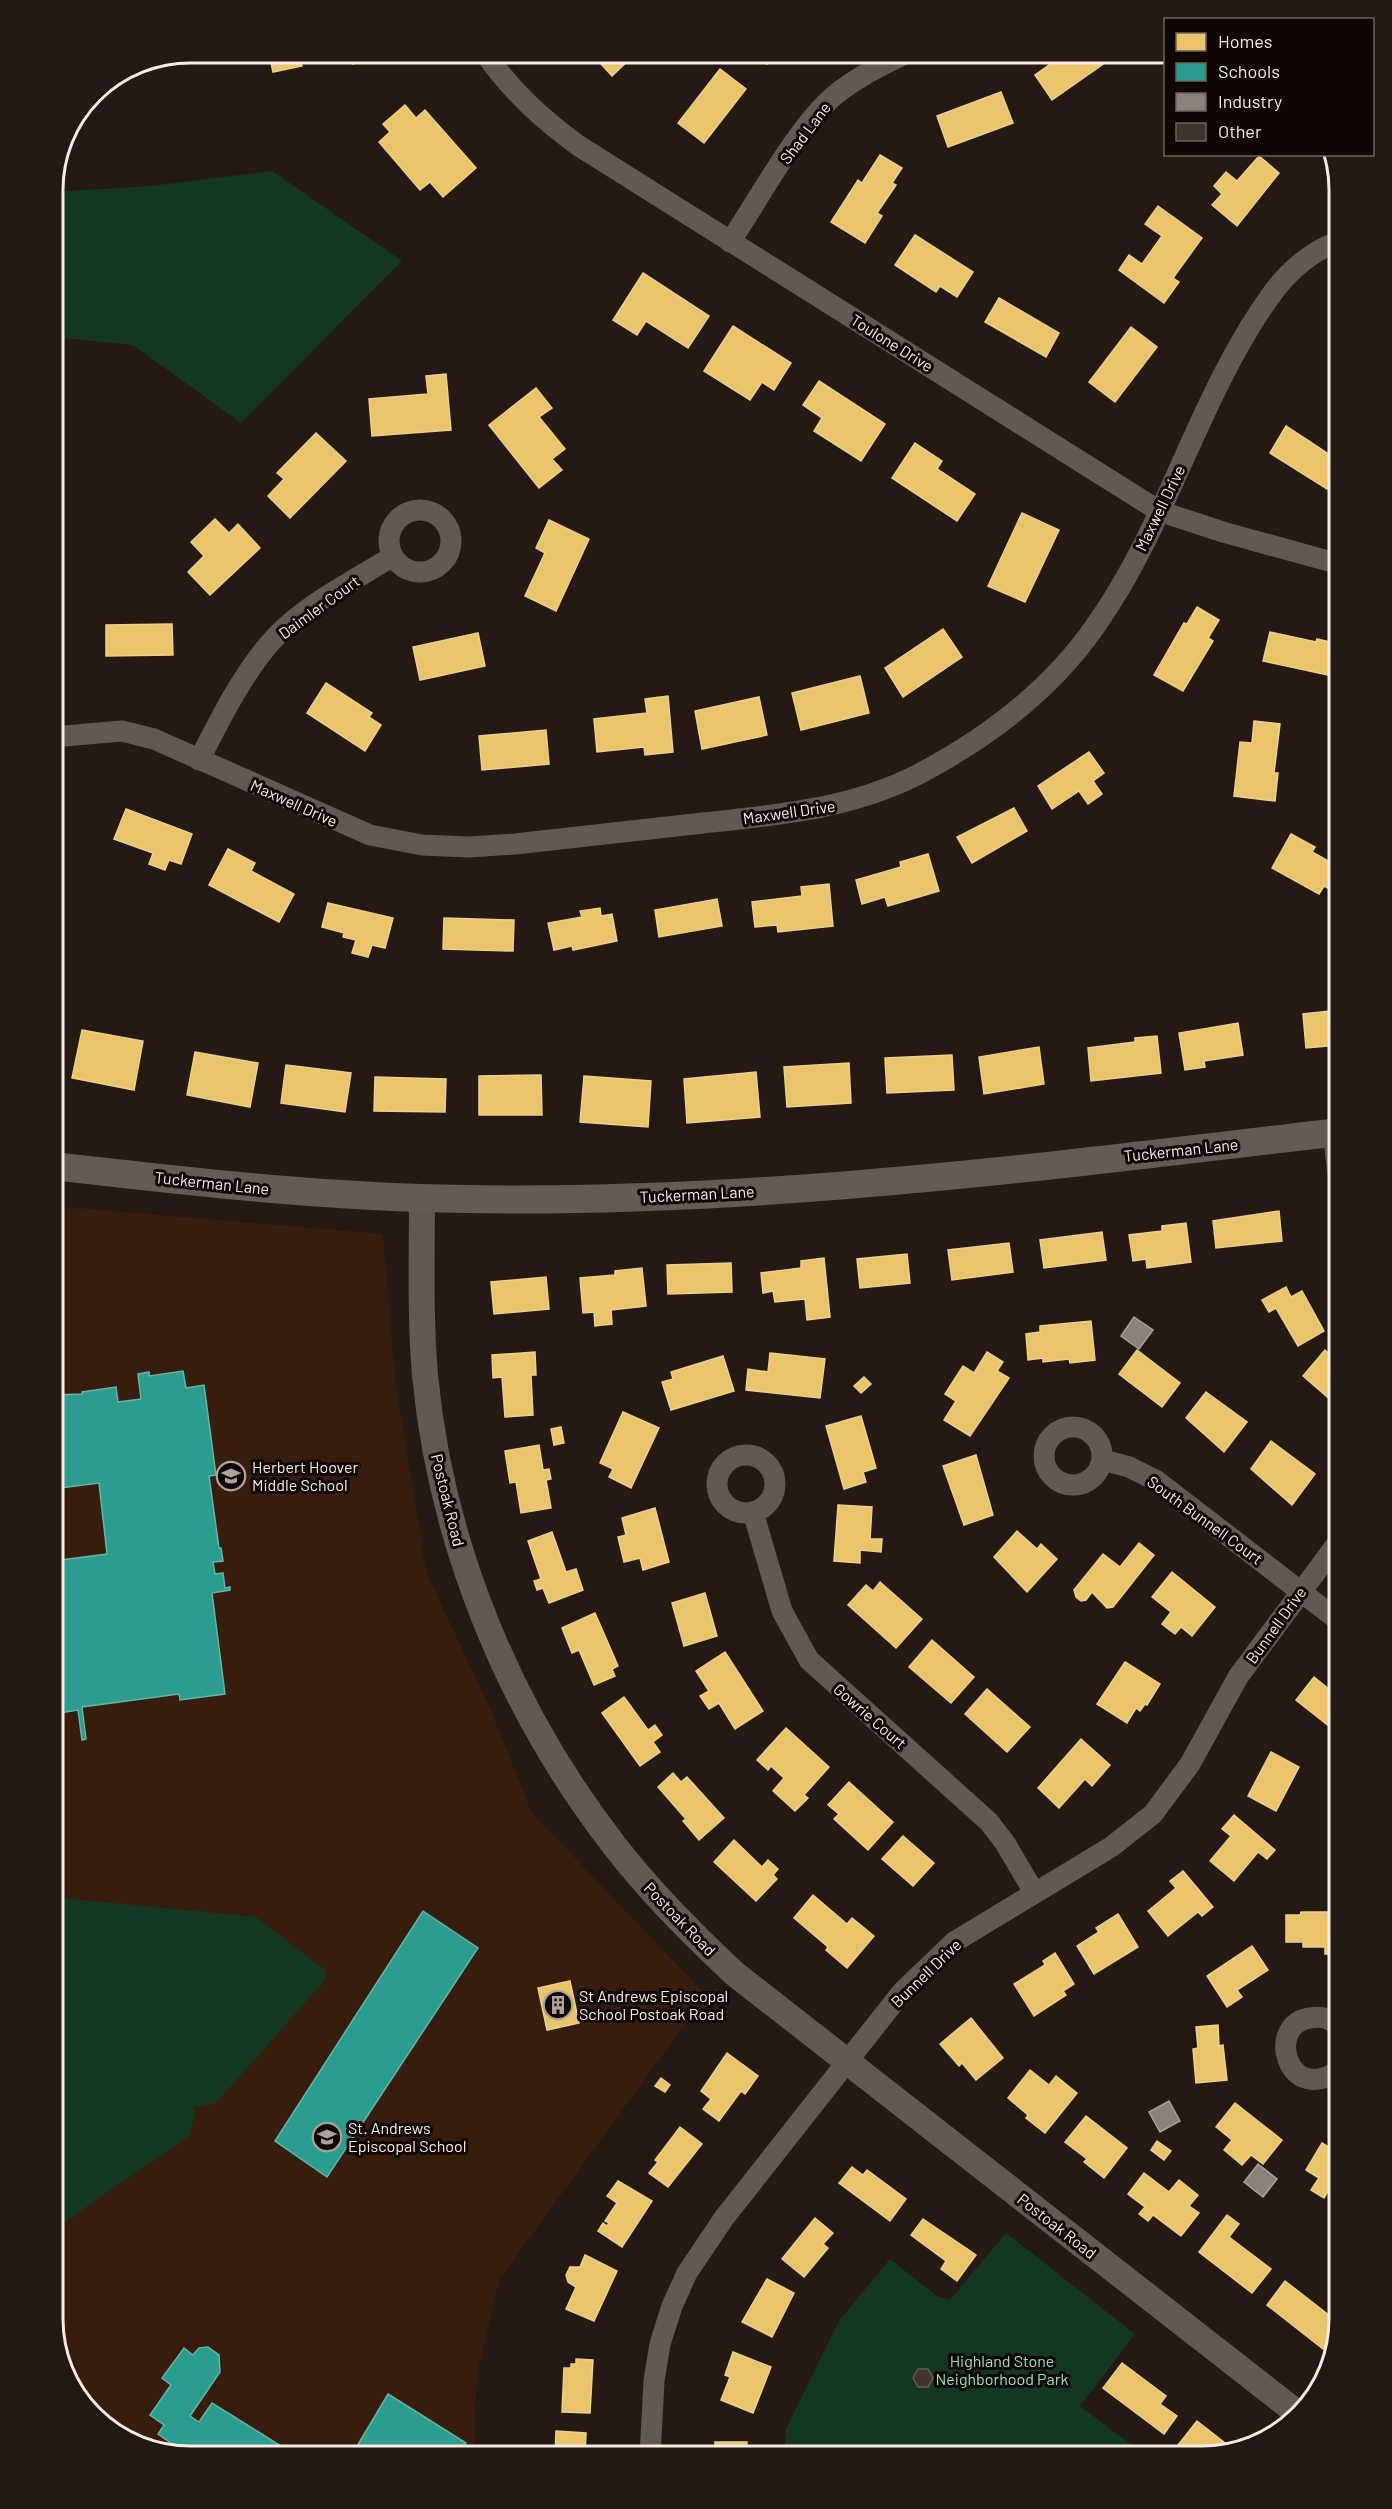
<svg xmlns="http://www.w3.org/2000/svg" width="1392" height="2509" font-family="Barlow,sans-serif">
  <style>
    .built { fill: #361d0e }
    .green { fill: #143724 }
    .homes { fill: #e9c46a; stroke: #eed08e; stroke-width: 1.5 }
    .schools { fill: #2a9d8f; stroke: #68b4a8; stroke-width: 1.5 }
    .industry { fill: #8a817c; stroke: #aca19b; stroke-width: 1.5 }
    .building { fill: #41342c; stroke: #685e57; stroke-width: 1.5 }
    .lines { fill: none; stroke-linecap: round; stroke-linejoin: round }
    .minor { stroke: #605954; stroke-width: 21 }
    .tertiary { stroke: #605954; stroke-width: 26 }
    .secondary { stroke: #635b55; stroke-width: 28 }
    .labels { text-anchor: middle; stroke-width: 6; stroke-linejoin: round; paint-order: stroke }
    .street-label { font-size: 16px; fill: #faebe3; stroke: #0f0703 }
    .poi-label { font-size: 16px; fill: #faebe3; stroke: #0f0703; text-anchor: start }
    .park-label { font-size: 16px; fill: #97e1b7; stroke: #0f0703 }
    .rim { fill: none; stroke: #faebe3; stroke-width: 3 }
  </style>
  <rect width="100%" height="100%" fill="#251a13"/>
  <!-- built -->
  <polygon class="built" points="53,1206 383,1234 395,1380 426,1572 491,1711 532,1813 706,1995 499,2280 477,2375 473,2456 181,2456 113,2433 63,2372 53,2319"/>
  <!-- green -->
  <g class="green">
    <polygon points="272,171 402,261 241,423 133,345 53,337 53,192 151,186"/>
    <polygon points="53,1897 256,1917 325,1970 325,1980 216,2103 193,2108 195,2113 190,2135 53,2230"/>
    <polygon points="1006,2233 1135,2334 1080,2406 1146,2456 785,2456 786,2429 839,2321 890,2259 937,2296 950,2300"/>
  </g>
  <!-- homes -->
  <g class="homes">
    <polygon points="269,53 299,53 302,66 273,72"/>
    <polygon points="337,53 361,53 353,64"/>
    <polygon points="591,53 632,53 634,55 612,76"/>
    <polygon points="756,53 779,53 767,64"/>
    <polygon points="1066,53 1100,53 1106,62 1052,100 1035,75"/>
    <polygon points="720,69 746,89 704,143 678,123"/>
    <polygon points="1001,92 1013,123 948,147 937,116"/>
    <polygon points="405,105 416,118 425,110 476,168 443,197 430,182 420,190 379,142 390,132 383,124"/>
    <polygon points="880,155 902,168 892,183 896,185 877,213 882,216 865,243 831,222 858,180 862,183"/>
    <polygon points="1259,156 1279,173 1237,226 1212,205 1222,194 1214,186 1226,172 1237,181"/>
    <polygon points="1158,206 1202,238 1173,278 1179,282 1164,303 1119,270 1129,255 1142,264 1162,236 1145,224"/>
    <polygon points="915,235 973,272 957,297 940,286 936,292 895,265"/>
    <polygon points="643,273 709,316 688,348 646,321 637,335 613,320"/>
    <polygon points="999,298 1059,333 1046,357 985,322"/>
    <polygon points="733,326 791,363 774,390 762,382 750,400 704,371"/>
    <polygon points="1131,327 1157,347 1115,402 1089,382"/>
    <polygon points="446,374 451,430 372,436 369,399 428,394 426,376"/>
    <polygon points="819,381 885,424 861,461 814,431 822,418 803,405"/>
    <polygon points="536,388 552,408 539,417 565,449 552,459 562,470 539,488 489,425"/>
    <polygon points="1286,426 1339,461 1339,469 1327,489 1270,453"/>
    <polygon points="316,433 346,461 290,518 268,496 284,479 277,473"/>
    <polygon points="915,443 942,461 937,469 975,494 957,521 892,478"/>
    <polygon points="1022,513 1059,530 1025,602 988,586"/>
    <polygon points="215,519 229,533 238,524 260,548 210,595 188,572 204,556 191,542"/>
    <polygon points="549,520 589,539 556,611 525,596 545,553 536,548"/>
    <polygon points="1197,607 1219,620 1208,638 1213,641 1183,691 1154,675 1184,623 1187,624"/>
    <polygon points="172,624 173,655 106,656 106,625"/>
    <polygon points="943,629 962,657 903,697 885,668"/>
    <polygon points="1270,632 1316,642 1317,639 1339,644 1333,676 1263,661"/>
    <polygon points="478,633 485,666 420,680 413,647"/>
    <polygon points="860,676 869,713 801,730 792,693"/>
    <polygon points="326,683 372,713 369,717 381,725 365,751 307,713"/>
    <polygon points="668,696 673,752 645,755 644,747 597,752 594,719 647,713 645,699"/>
    <polygon points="759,697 767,735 702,749 695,711"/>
    <polygon points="1254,721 1280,724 1274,773 1278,773 1275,801 1234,796 1240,742 1252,743"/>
    <polygon points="546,730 549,764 482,770 479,736"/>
    <polygon points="1089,752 1104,773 1093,781 1102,794 1088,804 1079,791 1052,809 1038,786"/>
    <polygon points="1014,808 1027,831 972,863 957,837"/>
    <polygon points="126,809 192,834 181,864 169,860 165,870 149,864 153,853 114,839"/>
    <polygon points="1291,834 1315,847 1312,852 1339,867 1339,894 1324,886 1319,894 1272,868"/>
    <polygon points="228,849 255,863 251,871 294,894 279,922 209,885"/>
    <polygon points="928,854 939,891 888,906 885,897 862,904 856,880 901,867 900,862"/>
    <polygon points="829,884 833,926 778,932 777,925 755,927 752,902 802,896 801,887"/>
    <polygon points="717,899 722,926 659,937 655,910"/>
    <polygon points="328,903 393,918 385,948 372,945 368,957 352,953 356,940 343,937 344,933 322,927"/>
    <polygon points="600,908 601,916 612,914 617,941 573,950 572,946 554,950 548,923 582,917 580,911"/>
    <polygon points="444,918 514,920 513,951 443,949"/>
    <polygon points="1339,1010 1339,1045 1306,1048 1303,1014"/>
    <polygon points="1238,1023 1243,1055 1204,1061 1205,1067 1185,1070 1179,1033"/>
    <polygon points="82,1030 143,1041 134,1090 72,1078"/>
    <polygon points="1157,1036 1161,1073 1091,1081 1088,1048 1135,1042 1135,1038"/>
    <polygon points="1039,1047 1044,1084 984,1094 979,1057"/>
    <polygon points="195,1052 258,1063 250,1107 187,1095"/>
    <polygon points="952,1055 954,1090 887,1093 885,1058"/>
    <polygon points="849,1063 851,1103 787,1107 784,1067"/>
    <polygon points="286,1065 351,1073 345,1112 281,1103"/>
    <polygon points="756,1072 760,1117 687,1123 684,1079"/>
    <polygon points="541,1075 542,1115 479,1115 479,1076"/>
    <polygon points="584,1076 651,1081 648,1127 580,1122"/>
    <polygon points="375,1077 446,1079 445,1112 374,1111"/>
    <polygon points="1279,1211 1282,1241 1216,1248 1213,1221"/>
    <polygon points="1186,1223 1191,1262 1147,1268 1146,1259 1133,1261 1129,1235 1162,1231 1162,1226"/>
    <polygon points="1102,1232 1106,1260 1044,1268 1040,1240"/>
    <polygon points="1009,1243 1013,1272 952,1280 948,1250"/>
    <polygon points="907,1254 910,1283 860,1288 857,1259"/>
    <polygon points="824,1258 830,1317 807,1320 805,1299 775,1302 773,1291 763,1293 761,1273 801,1268 801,1261"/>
    <polygon points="731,1263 732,1292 668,1294 667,1265"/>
    <polygon points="642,1268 646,1306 611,1310 612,1324 595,1326 594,1312 583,1313 580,1278 615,1275 615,1271"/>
    <polygon points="546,1277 549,1309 494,1314 491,1282"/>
    <polygon points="1286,1287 1291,1297 1302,1291 1324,1331 1298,1346 1276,1308 1269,1312 1262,1300"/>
    <polygon points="1091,1321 1095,1360 1070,1363 1069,1359 1043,1362 1043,1358 1028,1360 1026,1334 1040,1332 1040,1326"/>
    <polygon points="1137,1350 1180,1383 1162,1407 1119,1374"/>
    <polygon points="1325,1350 1339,1362 1339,1407 1303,1376"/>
    <polygon points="535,1352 536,1375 531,1375 533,1415 505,1417 502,1377 493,1378 492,1355"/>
    <polygon points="987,1352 1003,1362 997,1371 1009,1378 970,1436 944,1420 956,1401 945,1394 963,1366 974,1373"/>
    <polygon points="770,1353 825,1359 820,1398 746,1390 748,1369 768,1372"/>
    <polygon points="723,1356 734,1391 671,1410 662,1382 673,1379 671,1372"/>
    <polygon points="864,1377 871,1384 861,1393 854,1386"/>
    <polygon points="1206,1392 1247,1422 1224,1452 1186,1418"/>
    <polygon points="623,1412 659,1428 631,1488 609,1477 613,1469 600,1463"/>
    <polygon points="861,1416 876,1468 863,1472 866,1482 844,1489 826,1426"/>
    <polygon points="561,1427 564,1443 554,1445 551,1429"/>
    <polygon points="1271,1441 1315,1474 1292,1505 1251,1469"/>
    <polygon points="539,1445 543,1470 549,1469 551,1479 546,1480 551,1508 521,1513 516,1482 510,1483 505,1451"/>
    <polygon points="976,1455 993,1515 964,1525 943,1466"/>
    <polygon points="838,1505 872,1507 870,1539 882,1539 881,1552 860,1550 860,1563 834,1561"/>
    <polygon points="655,1508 669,1562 643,1570 640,1558 624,1562 618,1537 626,1535 622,1518"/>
    <polygon points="1017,1531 1037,1549 1041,1544 1057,1559 1027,1592 994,1557"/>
    <polygon points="552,1532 566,1572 576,1569 583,1590 549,1603 543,1588 537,1590 534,1581 541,1579 528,1541"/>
    <polygon points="1139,1543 1154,1555 1113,1607 1107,1608 1092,1592 1086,1600 1081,1601 1076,1597 1074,1590 1103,1554 1120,1567"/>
    <polygon points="1172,1572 1215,1607 1192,1636 1181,1627 1175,1634 1162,1624 1171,1612 1152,1597"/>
    <polygon points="880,1582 922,1619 896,1648 848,1605 866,1585 873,1591"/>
    <polygon points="705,1593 717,1636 684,1646 672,1603"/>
    <polygon points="595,1613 618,1666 612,1669 615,1676 594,1685 579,1650 572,1653 562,1628"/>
    <polygon points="932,1640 974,1677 951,1703 909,1667"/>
    <polygon points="725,1652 763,1711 735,1729 719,1703 709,1709 700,1696 709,1691 696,1671"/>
    <polygon points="1125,1662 1160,1684 1147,1705 1145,1704 1140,1711 1136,1708 1127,1723 1097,1704"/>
    <polygon points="1314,1677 1339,1697 1339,1734 1296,1700"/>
    <polygon points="987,1689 1030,1727 1007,1752 965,1714"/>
    <polygon points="624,1697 648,1730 655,1725 662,1735 653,1742 660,1752 640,1766 602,1713"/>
    <polygon points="786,1728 829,1767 804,1795 808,1798 795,1811 773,1791 784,1778 771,1766 768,1770 757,1760"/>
    <polygon points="1081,1739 1110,1765 1092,1786 1085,1779 1059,1808 1038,1788"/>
    <polygon points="1271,1752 1299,1767 1276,1811 1248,1796"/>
    <polygon points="673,1773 681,1782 687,1777 724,1818 699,1840 683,1821 686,1819 658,1787"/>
    <polygon points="849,1782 893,1822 868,1850 834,1819 839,1814 828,1805"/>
    <polygon points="1234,1815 1275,1850 1267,1859 1258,1852 1234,1881 1210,1861 1231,1836 1222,1829"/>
    <polygon points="903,1836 934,1863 913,1886 882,1859"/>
    <polygon points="734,1840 762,1867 768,1860 778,1869 773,1875 777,1879 756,1901 714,1862"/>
    <polygon points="1183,1871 1213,1907 1202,1916 1198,1912 1168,1936 1148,1911 1176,1888 1170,1881"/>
    <polygon points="813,1895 847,1924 852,1918 874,1936 847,1968 826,1950 828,1947 794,1918"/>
    <polygon points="1301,1912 1339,1912 1339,1954 1325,1954 1325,1947 1303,1947 1303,1942 1286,1942 1286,1915 1300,1915"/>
    <polygon points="1118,1914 1138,1947 1094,1974 1077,1946 1099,1932 1096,1928"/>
    <polygon points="1252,1946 1268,1970 1237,1990 1242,1997 1227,2007 1207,1976"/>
    <polygon points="1055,1953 1074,1984 1063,1991 1066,1995 1034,2016 1014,1984 1045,1965 1043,1961"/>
    <polygon points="570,1981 579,2023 547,2030 538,1988"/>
    <polygon points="971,2018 1003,2058 976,2080 962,2063 959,2066 940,2044"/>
    <polygon points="1218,2025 1219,2046 1223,2045 1227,2080 1196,2083 1193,2049 1198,2048 1196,2027"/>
    <polygon points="727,2053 758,2076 745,2094 741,2091 719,2121 703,2109 711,2099 701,2091"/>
    <polygon points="1030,2070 1049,2085 1056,2076 1077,2093 1045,2133 1026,2118 1028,2115 1008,2098"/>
    <polygon points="661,2078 670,2085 665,2092 655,2086"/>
    <polygon points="1235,2103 1282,2140 1263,2164 1251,2155 1242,2165 1224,2150 1232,2140 1216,2127"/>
    <polygon points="1086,2116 1127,2148 1104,2178 1084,2162 1087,2159 1065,2142"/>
    <polygon points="680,2127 702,2144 668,2187 649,2173 658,2162 655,2160"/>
    <polygon points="1157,2141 1171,2151 1164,2160 1151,2150"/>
    <polygon points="1322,2143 1339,2154 1339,2191 1331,2186 1324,2198 1311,2190 1319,2178 1306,2170"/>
    <polygon points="852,2167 863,2175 867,2170 906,2199 890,2221 839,2183"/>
    <polygon points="1144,2173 1169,2192 1179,2180 1198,2195 1189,2206 1199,2213 1181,2236 1153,2215 1148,2221 1139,2214 1145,2207 1128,2194"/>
    <polygon points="618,2181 652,2201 622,2247 598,2231 603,2223 607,2226 609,2223 605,2221 617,2203 607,2196"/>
    <polygon points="1227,2215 1239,2224 1229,2237 1271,2269 1252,2293 1199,2252"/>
    <polygon points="815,2218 833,2233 823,2244 828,2248 804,2277 782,2259"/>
    <polygon points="923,2219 976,2255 957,2281 941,2269 946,2261 911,2235"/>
    <polygon points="585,2255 617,2271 594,2321 566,2309 576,2287 568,2282 566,2275 570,2267 580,2267"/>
    <polygon points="767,2279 794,2293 772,2337 742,2322"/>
    <polygon points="1285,2281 1339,2323 1336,2332 1323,2349 1267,2305"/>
    <polygon points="733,2352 771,2367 753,2413 721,2400 730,2377 725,2375"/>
    <polygon points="576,2359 593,2360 590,2413 562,2412 564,2368 571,2368 571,2364 576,2364"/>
    <polygon points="1122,2363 1166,2396 1160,2404 1177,2416 1164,2434 1103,2388"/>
    <polygon points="1197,2421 1234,2450 1193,2456 1178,2445"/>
    <polygon points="556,2431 586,2433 585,2456 555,2456"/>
    <rect x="715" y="2442" width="32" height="14"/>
  </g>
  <!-- schools -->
  <g class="schools">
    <polygon points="183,1371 186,1388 204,1385 216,1475 209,1476 219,1548 221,1548 223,1561 213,1562 215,1574 223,1573 225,1588 230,1587 230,1590 212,1593 225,1694 180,1700 179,1694 82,1707 86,1739 82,1740 78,1710 53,1714 53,1561 107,1554 99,1483 53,1489 53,1395 82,1394 82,1392 116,1387 118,1402 141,1399 138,1374 149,1372 149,1376"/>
    <polygon points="423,1911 478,1948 327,2177 275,2141"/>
    <polygon points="208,2347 219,2355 220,2372 190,2416 199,2422 212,2403 297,2456 189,2456 158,2434 164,2425 150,2415 171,2385 162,2378 184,2348 193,2355 199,2348"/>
    <polygon points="388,2394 466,2443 461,2451 465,2456 321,2456 356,2448"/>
  </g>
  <!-- industry -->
  <g class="industry">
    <polygon points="1134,1317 1153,1330 1139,1349 1121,1336"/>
    <polygon points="1169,2101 1180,2121 1160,2132 1149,2112"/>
    <polygon points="1258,2164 1277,2179 1263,2197 1244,2182"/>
  </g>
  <!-- building -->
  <polygon class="building" points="918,2369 928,2369 933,2378 928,2387 918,2387 913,2378"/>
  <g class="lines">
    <!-- minor -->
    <g class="minor">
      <path d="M485 53C511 91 542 119 579 146L1159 511 1223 532 1339 564"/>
      <path d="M730 242C759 199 797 127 835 95 857 77 882 65 907 53"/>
      <circle cx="420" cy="541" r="31"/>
      <path d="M53 737 122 731 154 739 370 835 422 845 469 847 515 844C578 837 640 830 703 823 778 815 851 809 919 774 987 738 1052 689 1096 625 1169 522 1199 393 1274 291 1289 271 1315 248 1339 242"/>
      <path d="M199 760C220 720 240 678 270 643 302 606 352 582 393 556"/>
      <polyline points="1333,1132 1339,1181"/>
      <circle cx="1073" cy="1456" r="29"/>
      <circle cx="746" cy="1484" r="29"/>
      <polyline points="1103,1460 1129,1467 1157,1481 1339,1621"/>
      <polyline points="753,1512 782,1611 809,1660 989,1822 1005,1843 1034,1892"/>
      <path d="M1339 2070C1287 2107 1265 2024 1310 2018 1322 2016 1331 2018 1339 2027"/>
      <polyline points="650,2456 654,2381 660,2344 672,2306 687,2273 724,2218 902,1992 954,1942 1111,1847 1153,1814 1190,1764 1238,1677 1339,1541"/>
    </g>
    <!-- tertiary -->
    <path class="tertiary" d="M422 1198C422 1257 420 1317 425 1375 441 1545 510 1711 614 1845 650 1892 692 1934 735 1974L1296 2412"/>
    <!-- secondary -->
    <path class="secondary" d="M53 1166C175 1180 298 1194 421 1198 728 1208 1035 1168 1339 1132"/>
  </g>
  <!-- icons -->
  <defs>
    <g id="school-ring" transform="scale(1.5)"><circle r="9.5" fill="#0f0703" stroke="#afa29a" stroke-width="1.5"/><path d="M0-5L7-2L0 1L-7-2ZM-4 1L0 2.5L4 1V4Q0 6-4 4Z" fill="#afa29a"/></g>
    <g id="building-ring" transform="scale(1.5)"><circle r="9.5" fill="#0f0703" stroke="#afa29a" stroke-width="1.5"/><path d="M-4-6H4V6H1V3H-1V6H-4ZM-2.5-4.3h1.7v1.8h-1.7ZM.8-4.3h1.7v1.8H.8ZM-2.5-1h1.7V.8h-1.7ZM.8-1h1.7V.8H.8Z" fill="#afa29a"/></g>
  </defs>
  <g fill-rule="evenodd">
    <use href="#school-ring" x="231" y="1476"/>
    <use href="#building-ring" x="558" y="2005"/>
    <use href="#school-ring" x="327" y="2137"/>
  </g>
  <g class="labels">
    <!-- street labels -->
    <g class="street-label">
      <text transform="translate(805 133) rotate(-53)" y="6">Shad Lane</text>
      <text transform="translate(892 343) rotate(32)" y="6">Toulone Drive</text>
      <text transform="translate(1160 508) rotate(-64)" y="6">Maxwell Drive</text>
      <text transform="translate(319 607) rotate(-36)" y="6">Daimler Court</text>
      <text transform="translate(294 803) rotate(24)" y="6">Maxwell Drive</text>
      <text transform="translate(789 812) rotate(-8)" y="6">Maxwell Drive</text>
      <text transform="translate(1181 1150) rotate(-6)" y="6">Tuckerman Lane</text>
      <text transform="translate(212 1183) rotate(6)" y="6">Tuckerman Lane</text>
      <text transform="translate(697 1194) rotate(-3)" y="6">Tuckerman Lane</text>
      <text transform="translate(448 1500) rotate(76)" y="6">Postoak Road</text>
      <text transform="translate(1205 1520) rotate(36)" y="6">South Bunnell Court</text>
      <text transform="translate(1276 1625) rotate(-54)" y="6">Bunnell Drive</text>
      <text transform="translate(870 1716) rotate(41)" y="6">Gowrie Court</text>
      <text transform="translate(680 1919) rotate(46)" y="6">Postoak Road</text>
      <text transform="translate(926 1973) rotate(-44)" y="6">Bunnell Drive</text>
      <text transform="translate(1057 2226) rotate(38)" y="6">Postoak Road</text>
    </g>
    <!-- poi labels -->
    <g class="poi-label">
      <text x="252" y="1473">Herbert Hoover<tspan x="252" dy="18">Middle School</tspan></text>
      <text x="579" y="2002">St Andrews Episcopal<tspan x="579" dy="18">School Postoak Road</tspan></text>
      <text x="348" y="2134">St. Andrews<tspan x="348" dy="18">Episcopal School</tspan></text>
    </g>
    <!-- park labels -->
    <g class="park-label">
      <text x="1002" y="2367">Highland Stone<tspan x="1002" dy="18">Neighborhood Park</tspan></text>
    </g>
  </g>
  <!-- crop -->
  <path d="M0 0H1392V2509H0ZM190 63H1202A127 127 0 0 1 1329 190V2319A127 127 0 0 1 1202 2446H190A127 127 0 0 1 63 2319V190A127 127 0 0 1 190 63Z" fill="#221915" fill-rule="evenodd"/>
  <path class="rim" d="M190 63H1202A127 127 0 0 1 1329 190V2319A127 127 0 0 1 1202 2446H190A127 127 0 0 1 63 2319V190A127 127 0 0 1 190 63Z"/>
  <!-- legend -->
  <rect x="1164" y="18" width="210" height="138" fill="#0f0703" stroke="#6d625d" stroke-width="1.5"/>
  <rect x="1176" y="33" width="30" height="18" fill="#e9c46a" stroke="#6d625d" stroke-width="1.5"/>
  <text x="1218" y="48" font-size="18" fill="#faebe3">Homes</text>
  <rect x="1176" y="63" width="30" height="18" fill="#2a9d8f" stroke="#6d625d" stroke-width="1.5"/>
  <text x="1218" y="78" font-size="18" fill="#faebe3">Schools</text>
  <rect x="1176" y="93" width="30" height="18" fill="#8a817c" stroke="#6d625d" stroke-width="1.5"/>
  <text x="1218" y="108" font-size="18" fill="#faebe3">Industry</text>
  <rect x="1176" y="123" width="30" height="18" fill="#41342c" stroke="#6d625d" stroke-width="1.5"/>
  <text x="1218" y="138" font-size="18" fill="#faebe3">Other</text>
</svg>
